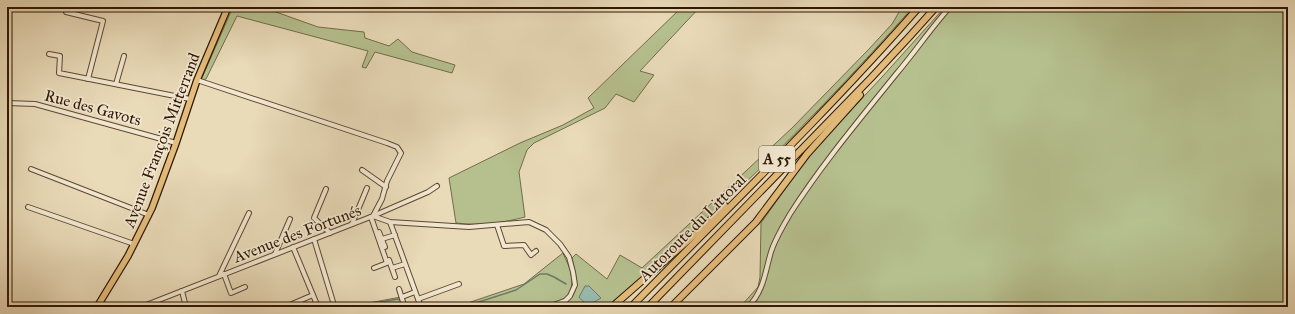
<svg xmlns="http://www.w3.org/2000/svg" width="1295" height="314" font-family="'IM FELL Great Primer',serif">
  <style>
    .green { fill: #b6c08f; stroke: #726c49 }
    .water { fill: #97bab0; stroke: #6d796b }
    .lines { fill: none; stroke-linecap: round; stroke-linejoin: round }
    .stream { stroke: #6d796b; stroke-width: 1.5 }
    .minor-casing { stroke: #5e4830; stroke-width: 6 }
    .major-casing { stroke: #2f1703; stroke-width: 8 }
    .highway-casing { stroke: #2f1703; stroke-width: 8 }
    .minor { stroke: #f1e7d1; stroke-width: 4 }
    .major { stroke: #e4bd7c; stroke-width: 5.5 }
    .highway { stroke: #e4bd7c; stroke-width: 6 }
    .labels { text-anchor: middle; stroke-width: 3.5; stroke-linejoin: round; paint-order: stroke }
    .shield { fill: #f1e7d1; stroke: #695541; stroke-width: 1 }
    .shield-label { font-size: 15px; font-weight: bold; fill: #2f1703 }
    .street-label { font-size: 16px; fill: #2f1703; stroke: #f1e7d1 }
  </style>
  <rect width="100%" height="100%" fill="#e9dab8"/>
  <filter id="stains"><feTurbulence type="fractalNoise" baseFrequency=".005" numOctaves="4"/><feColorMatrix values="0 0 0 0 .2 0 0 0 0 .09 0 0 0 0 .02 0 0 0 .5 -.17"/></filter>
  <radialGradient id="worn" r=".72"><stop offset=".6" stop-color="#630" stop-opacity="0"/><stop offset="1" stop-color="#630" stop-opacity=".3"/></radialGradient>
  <!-- green -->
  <g class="green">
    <polygon points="233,7 262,7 318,27 364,32 365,38 389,46 398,39 412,52 455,65 452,73 375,52 366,68 362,67 368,51 237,16 206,79 201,80"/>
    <path d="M682 7H700L640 71 654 75 634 102 616 94 605 108 534 143 527 150 519 172 525 217C503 223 480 226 456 223L449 178 520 143 563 125 594 108 588 98Z"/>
    <path d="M902 7H913C852 76 787 144 719 208 684 241 647 272 610 304L606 307H554C559 305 565 303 569 300 581 289 575 272 572 258L576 254 607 279 620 255 642 268 792 128 869 49 892 24Z"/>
    <polygon points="945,7 1288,7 1288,307 740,307 758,287 760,277 761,223 809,155 882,77"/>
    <polygon points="563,253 570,269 572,280 571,291 565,298 542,307 456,307 524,284"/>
    <polygon points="401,297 404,307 347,307"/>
  </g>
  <!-- water -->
  <path class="water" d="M585 286H589L601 298C593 303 586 307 579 297Z"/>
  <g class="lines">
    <!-- stream -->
    <g class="stream">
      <polyline points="350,307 398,299 401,301"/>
      <polyline points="463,307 516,290 540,274 547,274 554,277 566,284"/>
    </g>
    <!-- minor casing -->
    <g class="minor-casing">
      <g id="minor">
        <polyline points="66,12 103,21 88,79"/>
        <polyline points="49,54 60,56 59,73 190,99"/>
        <polyline points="116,84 124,56"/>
        <polyline points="7,103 35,104 176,143"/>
        <polyline points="31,169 149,215"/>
        <polyline points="362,170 386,187"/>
        <polyline points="326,189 314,218 330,233"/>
        <polyline points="28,207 134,244"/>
        <polyline points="373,216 390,222 469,227 529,222 546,230 560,244 569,257 573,272 575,285 570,296 565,301 548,307"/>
        <polyline points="373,216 428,192 437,186"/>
        <polyline points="371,217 387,263 374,268"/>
        <polyline points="390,222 418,299 459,284"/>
        <polyline points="352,224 367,188"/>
        <polyline points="497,225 504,246 524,245 531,255 536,251"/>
        <polyline points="379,232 385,247"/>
        <polyline points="314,239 334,305"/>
        <polyline points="382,239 395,235"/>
        <polyline points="275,254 290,219"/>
        <polyline points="389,260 395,277"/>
        <polyline points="392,268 405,264"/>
        <polyline points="224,274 231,293 245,287"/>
        <polyline points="219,276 249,213"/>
        <polyline points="399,289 404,305"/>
        <polyline points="182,291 186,307"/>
        <polyline points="313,295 318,307"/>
        <polyline points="402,297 415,292"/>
        <polyline points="418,299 421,307"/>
        <polyline points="141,307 373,216 382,199 387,181 401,153 397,147 387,143 197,80"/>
        <polyline points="285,307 313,295 293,247"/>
        <polyline points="455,307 460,306"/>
        <path d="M748 307C764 291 765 272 771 252 775 239 783 226 790 214 822 164 860 119 897 73 915 52 931 28 950 7"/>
      </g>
    </g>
    <!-- major casing -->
    <g class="major-casing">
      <polyline id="major" points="97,307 128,256 152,208 176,143 197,80 228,7"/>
    </g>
    <!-- highway casing -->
    <g class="highway-casing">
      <g id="highway">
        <polyline points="612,307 700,230 725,206"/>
        <path d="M631 307C728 208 828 111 919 7"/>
        <polyline points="648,307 871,78 910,36 936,7"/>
        <polyline points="671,307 756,222 807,154 860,95"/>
      </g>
    </g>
    <!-- minor -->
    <use href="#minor" class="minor"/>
    <!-- major -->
    <use href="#major" class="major"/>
    <!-- highway -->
    <use href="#highway" class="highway"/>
  </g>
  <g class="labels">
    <!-- shield labels -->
    <rect class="shield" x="759" y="146" width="36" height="26" rx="3"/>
    <g class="shield-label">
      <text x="777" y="164">A 55</text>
    </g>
    <!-- street labels -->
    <g class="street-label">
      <text transform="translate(93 107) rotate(15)" y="6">Rue des Gavots</text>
      <text transform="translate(161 140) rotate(-69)" y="6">Avenue François Mitterrand</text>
      <text transform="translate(692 227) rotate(-45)" y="6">Autoroute du Littoral</text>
      <text transform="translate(297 233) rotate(-21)" y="6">Avenue des Fortunés</text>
    </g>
  </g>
  <!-- margin -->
  <rect width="1295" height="314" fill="none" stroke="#e9dab8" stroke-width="24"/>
  <rect x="8" y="8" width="1279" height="298" fill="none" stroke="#2f1703" stroke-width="2"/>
  <rect x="12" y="12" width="1271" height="290" fill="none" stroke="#2f1703"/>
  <rect width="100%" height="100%" filter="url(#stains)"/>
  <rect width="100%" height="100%" fill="url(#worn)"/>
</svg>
